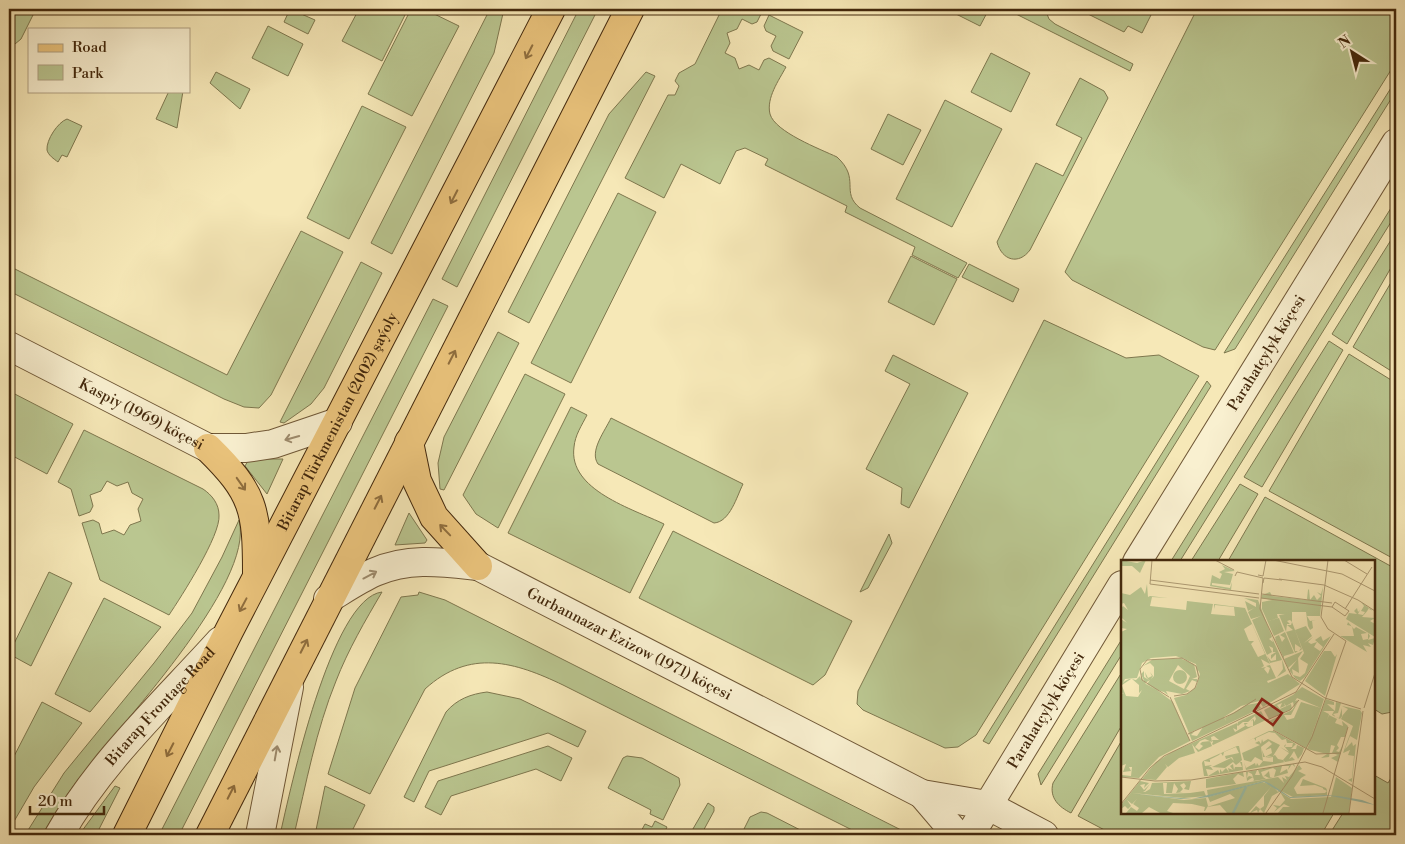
<svg xmlns="http://www.w3.org/2000/svg" width="1405" height="844" font-family="'Libre Bodoni',serif">
  <style>
    .green { fill: #bac690; stroke: #7e774e }
    .lines { fill: none; stroke-linecap: round; stroke-linejoin: round }
    .minor-casing { stroke: #705837; stroke-width: 30 }
    .major-casing { stroke: #43280c; stroke-width: 30 }
    .minor { stroke: #f9f0d0; stroke-width: 28 }
    .major { stroke: #ebc47c; stroke-width: 28 }
    .oneway { stroke: #8f6e3e }
    .oneway2 { stroke: #9e8c6e }
    .labels { text-anchor: middle; stroke-width: 4.5; stroke-linejoin: round; paint-order: stroke }
    .street-label { font-size: 15px; fill: #43280c; stroke: #f9f0d0 }
    .inset-river { fill: none; stroke: #9dc0aa; stroke-width: 2.5 }
    .inset-road { fill: none; stroke: #ae9b73; stroke-width: 1 }
    .view { fill: #8f2418; fill-opacity: 0.15; stroke: #8f2418; stroke-width: 2.5 }
    .inset-edge { fill: none; stroke: #43280c; stroke-width: 2.5 }
  </style>
  <rect width="100%" height="100%" fill="#f6e8b7"/>
  <filter id="stains"><feTurbulence type="fractalNoise" baseFrequency=".004" numOctaves="4"/><feColorMatrix values="0 0 0 0 .2 0 0 0 0 .09 0 0 0 0 .02 0 0 0 .5 -.17"/></filter>
  <radialGradient id="worn" r=".72"><stop offset=".6" stop-color="#630" stop-opacity="0"/><stop offset="1" stop-color="#630" stop-opacity=".3"/></radialGradient>
  <!-- green -->
  <g class="green">
    <polygon points="9,9 36,9 21,39 15,44 9,43"/>
    <polygon points="290,9 315,20 308,34 284,22"/>
    <polygon points="359,9 408,9 382,61 342,41"/>
    <polygon points="411,9 424,9 459,26 412,116 368,94"/>
    <polygon points="490,9 504,9 494,53 392,254 371,243"/>
    <polygon points="579,9 598,9 457,287 442,279"/>
    <path d="M722 9H756L762 12 757 22 752 24 742 19 737 29 727 33 730 43 725 53 735 58 739 69 749 65 759 70 764 60 769 58 786 67C779 80 766 98 770 114 775 132 820 149 837 157 861 179 840 192 860 208L967 263 958 278 912 255 915 247 845 212 847 206 765 165 768 159 745 148 736 151 720 184 681 164 664 198 625 178 668 95H675L679 86 675 81 679 73 695 64Z"/>
    <polygon points="956,9 989,9 980,26 954,13"/>
    <polygon points="1006,9 1045,9 1049,19 1055,24 1133,64 1130,71"/>
    <polygon points="1078,9 1154,9 1142,33 1128,26 1124,32"/>
    <polygon points="1197,9 1396,9 1396,62 1215,350 1203,347 1072,280 1065,272"/>
    <polygon points="769,15 803,32 789,59 773,51 771,46 776,36 766,31 764,26"/>
    <polygon points="268,26 303,44 288,76 252,58"/>
    <polygon points="991,53 1030,73 1011,112 971,92"/>
    <polygon points="216,72 250,89 240,109 210,83"/>
    <polygon points="646,72 655,76 529,323 508,312 609,114"/>
    <path d="M1080 78 1104 91 1108 98 1030 250C1019 265 1002 261 997 242L1036 163 1063 176 1082 138 1056 125Z"/>
    <polygon points="1396,80 1396,91 1235,349 1224,353"/>
    <polygon points="169,91 183,91 177,128 156,119"/>
    <polygon points="945,100 1002,129 952,227 896,199"/>
    <polygon points="362,106 406,127 349,239 307,218"/>
    <polygon points="888,114 921,130 903,165 871,149"/>
    <path d="M67 119 82 126 67 157 62 155 58 162C54 159 48 155 47 150 46 140 58 122 67 119Z"/>
    <polygon points="618,193 656,212 571,383 531,363"/>
    <polygon points="1396,200 1396,214 1180,561 1171,561"/>
    <polygon points="301,231 343,252 271,395 259,408 244,407 224,399 9,291 9,266 227,375"/>
    <polygon points="1396,232 1396,259 1347,344 1332,334"/>
    <polygon points="911,256 957,279 934,325 888,302"/>
    <polygon points="361,262 382,273 324,388 311,404 284,423 280,422"/>
    <polygon points="969,264 1019,289 1013,302 962,277"/>
    <polygon points="1396,274 1396,374 1353,347"/>
    <polygon points="433,299 448,306 179,835 159,835"/>
    <polygon points="1044,320 1126,358 1159,355 1199,376 976,735 958,747 945,748 863,710 857,704 858,691"/>
    <polygon points="498,332 519,343 444,490 440,489 438,463 444,437"/>
    <polygon points="1329,341 1343,350 1262,487 1244,477"/>
    <polygon points="1349,354 1396,383 1396,560 1269,491"/>
    <polygon points="893,355 968,393 909,508 901,504 902,488 866,469 910,384 885,371"/>
    <polygon points="525,374 565,394 498,528 476,514 463,495"/>
    <polygon points="1207,381 1211,386 989,744 983,741"/>
    <polygon points="9,391 73,424 47,474 9,454"/>
    <path d="M571 407 587 415C582 425 575 435 574 447 568 490 633 509 664 524L630 593 508 533Z"/>
    <path d="M611 418 743 484C737 496 730 522 714 523L598 464C589 451 605 431 611 418Z"/>
    <path d="M84 430 203 489C212 495 219 504 219 515 221 535 181 597 169 615L100 580 82 523 93 520 99 523 102 534 114 530 124 535 130 525 141 521 138 509 143 499 132 493 128 482 117 486 107 481 101 491 90 495 93 506 90 512 79 516 71 489 58 482Z"/>
    <polygon points="249,459 283,459 267,494 245,466"/>
    <polygon points="1240,484 1258,494 1218,561 1191,561"/>
    <polygon points="1265,497 1396,569 1396,705 1392,712 1382,714 1374,709 1374,562 1228,561"/>
    <polygon points="409,513 427,540 425,543 395,545"/>
    <path d="M239 520C256 584 116 729 77 781 64 798 53 817 42 835H25L64 773 154 663 192 613 222 557Z"/>
    <polygon points="673,531 852,621 825,675 813,685 639,598"/>
    <polygon points="889,534 892,543 868,588 860,592"/>
    <polygon points="49,572 72,583 31,666 9,654"/>
    <path d="M382 592C365 621 348 650 336 681 316 730 306 784 294 835H280C290 791 331 598 382 592Z"/>
    <path d="M419 592 445 600 911 835H862L563 685C515 662 470 648 425 689L370 794 328 774 355 688 401 597 418 595Z"/>
    <polygon points="104,598 161,627 90,712 55,694"/>
    <polygon points="1122,639 1122,654 1041,785 1038,774"/>
    <path d="M1122 672V725L1071 813C1059 807 1049 798 1053 783Z"/>
    <path d="M487 692 520 699 586 731 578 747 548 733 429 771 414 802 404 797 446 712C457 699 471 694 487 692Z"/>
    <polygon points="42,702 82,723 34,787 9,830 9,766"/>
    <polygon points="1122,740 1122,813 1334,813 1321,835 1114,835 1078,816"/>
    <polygon points="548,746 572,758 561,781 536,769 451,796 441,815 425,807 438,781"/>
    <polygon points="627,756 642,758 679,778 680,785 663,820 650,814 651,810 608,788 623,758"/>
    <polygon points="1396,770 1396,835 1329,835 1343,813 1374,813 1374,775 1388,783"/>
    <polygon points="115,786 120,788 96,835 79,835"/>
    <polygon points="325,786 365,805 350,835 315,835"/>
    <polygon points="708,803 714,807 714,811 701,835 690,834"/>
    <polygon points="761,812 767,813 810,835 741,835 750,817"/>
    <polygon points="655,821 667,827 663,835 639,835 645,824 652,827"/>
  </g>
  <g class="lines">
    <!-- minor casing -->
    <g class="minor-casing">
      <g id="minor">
        <path id="s1" d="M9 346 208 448H246L273 444 338 422"/>
        <path id="s2" d="M1137 562 1396 143"/>
        <path id="s3" d="M328 599C343 590 359 579 375 572 409 557 442 562 478 566L922 794 987 805 1044 835"/>
        <polyline points="922,794 957,835"/>
        <path id="s4" d="M59 835C100 762 164 703 220 641"/>
        <polyline points="260,835 289,687"/>
        <path id="s5" d="M970 835 1122 585"/>
      </g>
    </g>
    <!-- major casing -->
    <g class="major-casing">
      <g id="major">
        <polyline points="409,442 417,481 434,517 478,566"/>
        <path d="M208 448C254 493 257 510 257 573"/>
        <path id="s6" d="M127 835 229 631 551 9"/>
        <polyline points="210,835 630,9"/>
      </g>
    </g>
    <!-- minor -->
    <use href="#minor" class="minor"/>
    <!-- major -->
    <use href="#major" class="major"/>
  </g>
  <!-- one-way arrows -->
  <defs><path id="oneway-shaft" d="M-6 0H5M1.5-3L5.5 0L1.5 3" fill="none" stroke-width="1.6" stroke-linecap="round" stroke-linejoin="round" transform="scale(1.25)"/></defs>
  <g class="oneway">
    <use href="#oneway-shaft" transform="translate(529 52) rotate(117)"/>
    <use href="#oneway-shaft" transform="translate(454 197) rotate(117)"/>
    <use href="#oneway-shaft" transform="translate(452 357) rotate(-63)"/>
    <use href="#oneway-shaft" transform="translate(241 484) rotate(55)"/>
    <use href="#oneway-shaft" transform="translate(378 502) rotate(-63)"/>
    <use href="#oneway-shaft" transform="translate(445 530) rotate(-134)"/>
    <use href="#oneway-shaft" transform="translate(243 605) rotate(118)"/>
    <use href="#oneway-shaft" transform="translate(304 646) rotate(-63)"/>
    <use href="#oneway-shaft" transform="translate(170 750) rotate(117)"/>
    <use href="#oneway-shaft" transform="translate(231 792) rotate(-63)"/>
  </g>
  <g class="oneway2">
    <use href="#oneway-shaft" transform="translate(292 438) rotate(164)"/>
    <use href="#oneway-shaft" transform="translate(370 575) rotate(-28)"/>
    <use href="#oneway-shaft" transform="translate(276 753) rotate(-80)"/>
  </g>
  <g class="labels">
    <!-- street labels -->
    <g class="street-label">
      <text dy="5" stroke="none"><textPath href="#s2" startOffset="246">Parahatçylyk köçesi</textPath></text>
      <text dy="5" stroke="none"><textPath href="#s1" startOffset="149">Kaspiy (1969) köçesi</textPath></text>
      <text dy="5" stroke="none"><textPath href="#s6" startOffset="464">Bitarap Türkmenistan (2002) şaýoly</textPath></text>
      <text dy="5" stroke="none"><textPath href="#s3" startOffset="329">Gurbannazar Ezizow (1971) köçesi</textPath></text>
      <text dy="5" stroke="none"><textPath href="#s4" startOffset="164">Bitarap Frontage Road</textPath></text>
      <text dy="5" stroke="none"><textPath href="#s5" startOffset="146">Parahatçylyk köçesi</textPath></text>
    </g>
  </g>
  <!-- overview -->
  <g transform="translate(1121 560)">
    <rect width="254" height="254" fill="#f6e8b7"/>
    <path d="M0 0 16 3 25 0 19 13 11 6H0ZM101 5 114 11 103 12 112 14 109 25 91 23V25L109 28 111 22 110 30 89 26 91 15 99 19 101 14 98 12 104 9ZM26 24 27 37 29 36 47 38 31 37 29 46 65 50 66 41 92 44 90 54 114 56 113 47 94 45 93 49V44L124 48 149 104 140 99 143 106 140 108 145 107 143 109 147 114 149 108 145 106 149 105 155 118 146 121 147 123 167 114 179 124 142 147 138 141 120 146 103 157 105 161 104 158 125 145 137 143 140 148 71 181 68 173 73 172 70 175 76 176 82 167 68 173 53 138 65 135 75 127 79 114 77 110V117L75 104 55 96 30 98 21 103 16 118 4 119 2 123 4 121 8 119H10L1 125 0 124V72L6 69 0 68V59L6 63 0 57V49L2 46 7 50 3 43 0 44V33L9 35 20 27 24 34ZM131 64 144 94 137 97 130 84 133 81H128L123 69ZM202 27 199 56H186L189 61 195 60 191 61 192 68 189 70 187 66 185 52H171V62L169 60 166 61 169 64H166L165 72 172 70 166 65H170L171 62 181 89 180 90 178 91 180 88 174 84V91H177L174 93 158 55 164 54H156L157 58 147 61 158 58 161 66 152 70 161 66 163 71 153 76 141 49V42L151 40 140 38 141 35 149 32 151 36 187 40 186 39 187 30 188 29 189 40 193 35 196 40 200 36 196 32 200 34ZM123 38 137 40 151 77 148 79 152 82 151 78 162 102 165 111 156 117 162 109 161 100 149 103 146 96 150 101 155 100V94L150 99V95L155 92H152V88L148 86 151 92 146 95 131 60 140 56 130 59 127 52 133 48 127 51 124 41 135 47V43ZM240 42 248 48 246 51 249 48 252 51 248 49 241 57 254 58 249 61 254 64V77L225 59 228 53 236 54 233 51 236 48 237 52 239 50 237 54 242 55 244 52 240 51 243 46ZM227 62 233 69 235 67 246 73 240 74 242 80 247 79V73L249 76 247 80 254 78 252 85 247 83 250 87 242 85 246 92 219 76H233L231 66 226 65ZM185 66 191 76 183 83 192 77 187 82 190 84 196 82 193 87 199 91 202 87 194 80 200 76 202 81 210 76 184 117 179 121 174 118 168 110 176 100 167 108 153 77 155 80 154 77 158 75 161 82 164 78 159 75 164 72 173 93 163 96V99L182 91 177 98 178 113 171 109 172 115 179 117 184 113 187 104 179 99 183 93 174 70ZM203 91H210L214 97 216 94 204 136 184 121ZM53 98H61L64 99H61L73 104 76 117 71 119H76V122L71 120 65 129 69 131 61 134 45 131 47 135 43 132 36 130 52 142 69 181 38 197 18 218 0 217V207L1 215 10 216 11 207H8L10 211 2 212 5 204 0 206V133L3 134 0 132 1 126 5 136 17 137 21 130 18 133V125L11 119 15 120 19 116 20 119V116L22 120 25 124 36 130 26 124 29 120 24 123 20 114 23 111V117L28 120 25 117 24 112 27 118 31 116 29 112 32 116 30 119 33 116V107L29 103 22 106 32 99H61ZM57 105 69 116 63 129 48 121ZM52 117a7 7 0 1 1 14 0a7 7 0 1 1-14 0ZM181 127 203 139 194 167 204 139 189 180 205 139 213 142V145L206 144 214 151 215 142 220 143 217 153 212 154 215 157 211 155 213 151H202L208 154 206 160 208 155 216 159 214 163 222 166 221 161 227 166 224 177H220L216 185 218 188 215 191 218 192 222 185 217 202 210 198 217 195 211 193 214 186 210 185 208 197 200 198 206 194 186 189 189 182 185 188 181 186 153 170 148 161 171 150 178 140 170 155H163L166 160 173 158 180 142 200 148 176 138 174 141 177 140 173 147 172 142 165 146 163 143 164 146 159 148 161 143 156 145 159 149 170 144 171 149 148 159 143 150 172 135ZM221 146 239 150 241 153 236 180 229 176 224 189 231 182 232 186 235 184 231 222 227 220 231 218 233 196 227 195 229 190 222 193 232 166 220 159 222 155 219 159 215 157 218 158 221 148V156L227 149ZM140 151 145 160 92 185 91 184 92 182 91 180H98L93 176 90 177 91 182 84 179 79 181 74 187 78 190 82 186 79 184 81 182 89 181 91 186 77 192 71 184 74 193 58 198 47 207 44 204 46 207 35 220 21 219 35 202 51 192 116 163V170L112 168 114 172 124 166 123 163H127L124 165 127 167 132 166V160L129 162 132 159 133 160V162L135 159 134 156 127 162H122L117 166 116 165 117 162ZM150 171H153L175 184 170 189H175L176 185 183 188 181 194 177 199 173 191 168 199 171 197 174 200 125 210 123 202 125 208 134 203 135 206 136 203 138 206 142 201 152 202V197L144 198 152 196 142 197 141 190 144 197 151 193 150 188 144 190 151 184 148 181 140 187 142 201 134 197 130 202 123 200 121 193 139 185 134 183 138 181 140 184 141 179 142 182 147 179 159 185 152 196 154 195 157 199 162 200 163 202H164L162 200 168 193 159 187 168 192 163 186 165 184 164 187H171L172 183H166L165 179 161 180 154 173 148 172 135 178V181L133 178 125 182 148 171ZM116 186H118L121 200 119 202H121L122 210 89 216H87L97 210 99 214V209L101 212 105 208 108 212 107 208 112 210 109 206 112 204 113 210 114 207H121L119 202 115 205 112 202 104 208 91 207 110 198 113 201 111 197 105 199 104 196 118 193 115 187 103 192 102 196 100 193 98 195 88 200H87H89V202L83 201 84 206 91 205 88 207H90L92 210 85 209 87 216H83L81 203 82 201ZM168 204H173L174 207 171 204 167 210 168 206H161L159 213 166 209 167 213 153 217 155 210 152 208 140 212 142 217 148 211 149 217H152L148 218 144 216 142 217 145 219 132 221 133 220 131 214 127 212 126 218 128 216 132 217 126 221 125 212 136 210 134 215H139L137 210ZM178 205 181 209 177 211 185 215 180 218 173 228 176 234 204 233 206 231 202 229V228L194 225 179 226 182 219 205 228 206 230V235L172 237 160 231 151 236 143 253 139 249 137 253 136 250 129 253 135 246 139 249 143 246V236L150 227 127 253H106L99 245 86 247 114 238 109 234 89 242 87 237 141 222 151 225 157 232 158 230 143 221 87 236 86 230 157 217 163 223 161 217 166 220 164 216 168 217ZM122 212 124 222H121H124L123 217 117 214 112 219 115 224 85 228V219ZM215 217 231 228 228 253H157L162 247H169L163 244 153 252 156 248 152 245 159 246 164 240 159 232 170 239 210 237ZM19 221 28 223 23 228 24 224 19 225 23 230 29 224 24 231 22 232H24L29 229 31 223 70 221 68 230 63 229 65 226 63 223 59 225 62 229 59 232H62L55 233 57 229 53 223 51 233H45L46 223H42L43 234 69 233 83 231 85 236 63 238 11 233 63 240 85 238 87 246 84 251H83L84 247 71 244 52 243 46 251 52 253H39L28 247 21 253H5L10 247 16 251 18 248 12 244 16 239 11 244 6 240 10 246 7 249 4 246 0 253 4 246 0 249V245Z" fill="#bac690" fill-rule="evenodd"/>
    <path d="M143 221 150 224 169 237 203 235 218 236 241 240 254 245 210 236 169 238 143 222 88 237 71 239H60L13 234 71 239Z" fill="#9dc0aa"/>
    <path class="inset-river" d="M112 253 125 227"/>
    <path class="inset-road" d="M31 0 29 24 138 38M94 0 113 10M152 0 221 14 254 31M223 0 246 14M137 15 142 16 145 0M114 16 116 12 142 18 139 49 171 117 204 138 240 149M158 19 203 25M29 20 138 34M142 23 143 18 161 20M203 25 237 40 254 51M141 34 211 43M140 38 211 47M214 42 228 51 224 56 211 47ZM224 49 251 7M48 137 21 120 19 109 26 100 61 98 75 106 78 117 74 128 66 134 53 136M49 137 69 181M243 148 254 113M146 160 169 150 178 140M152 170 195 194 220 193M67 174 113 153 135 139M0 217 34 221 70 220 184 202 201 207 254 239M0 244 29 208 43 196 175 132 213 74M145 253 171 216 191 177 225 81 207 69 200 57 207 0M202 253 227 167M228 253 242 151"/>
    <path class="view" d="M141 139 161 153 152 165 133 151Z"/>
    <rect width="254" height="254" class="inset-edge"/>
  </g>
  <!-- margin -->
  <rect width="1405" height="844" fill="none" stroke="#f6e8b7" stroke-width="30"/>
  <rect x="10" y="10" width="1385" height="824" fill="none" stroke="#43280c" stroke-width="2.5"/>
  <rect x="15" y="15" width="1375" height="814" fill="none" stroke="#43280c"/>
  <!-- legend -->
  <rect x="28" y="28" width="162" height="65" fill="#f9f0d0" stroke="#b0a082"/>
  <rect x="38" y="44" width="25" height="8" fill="#ebc47c" stroke="#b0a082"/>
  <text x="72" y="52" font-size="15" fill="#43280c">Road</text>
  <rect x="38" y="65" width="25" height="15" fill="#bac690" stroke="#b0a082"/>
  <text x="72" y="78" font-size="15" fill="#43280c">Park</text>
  <!-- north arrow -->
  <g transform="translate(1352 52) rotate(324)" stroke="#f9f0d0" stroke-width="4" paint-order="stroke">
  <path d="M0-4L9 19L0 12L-9 19Z" fill="#43280c"/>
  <text y="-8" font-size="14" font-weight="bold" text-anchor="middle" fill="#43280c">N</text>
  </g>
  <!-- scale -->
  <path d="M30 806v8h74v-8" fill="none" stroke="#43280c" stroke-width="2.5"/>
  <text x="38" y="806" font-size="15" fill="#43280c" stroke="#f9f0d0" stroke-width="4" paint-order="stroke">20 m</text>
  <rect width="100%" height="100%" filter="url(#stains)"/>
  <rect width="100%" height="100%" fill="url(#worn)"/>
</svg>
